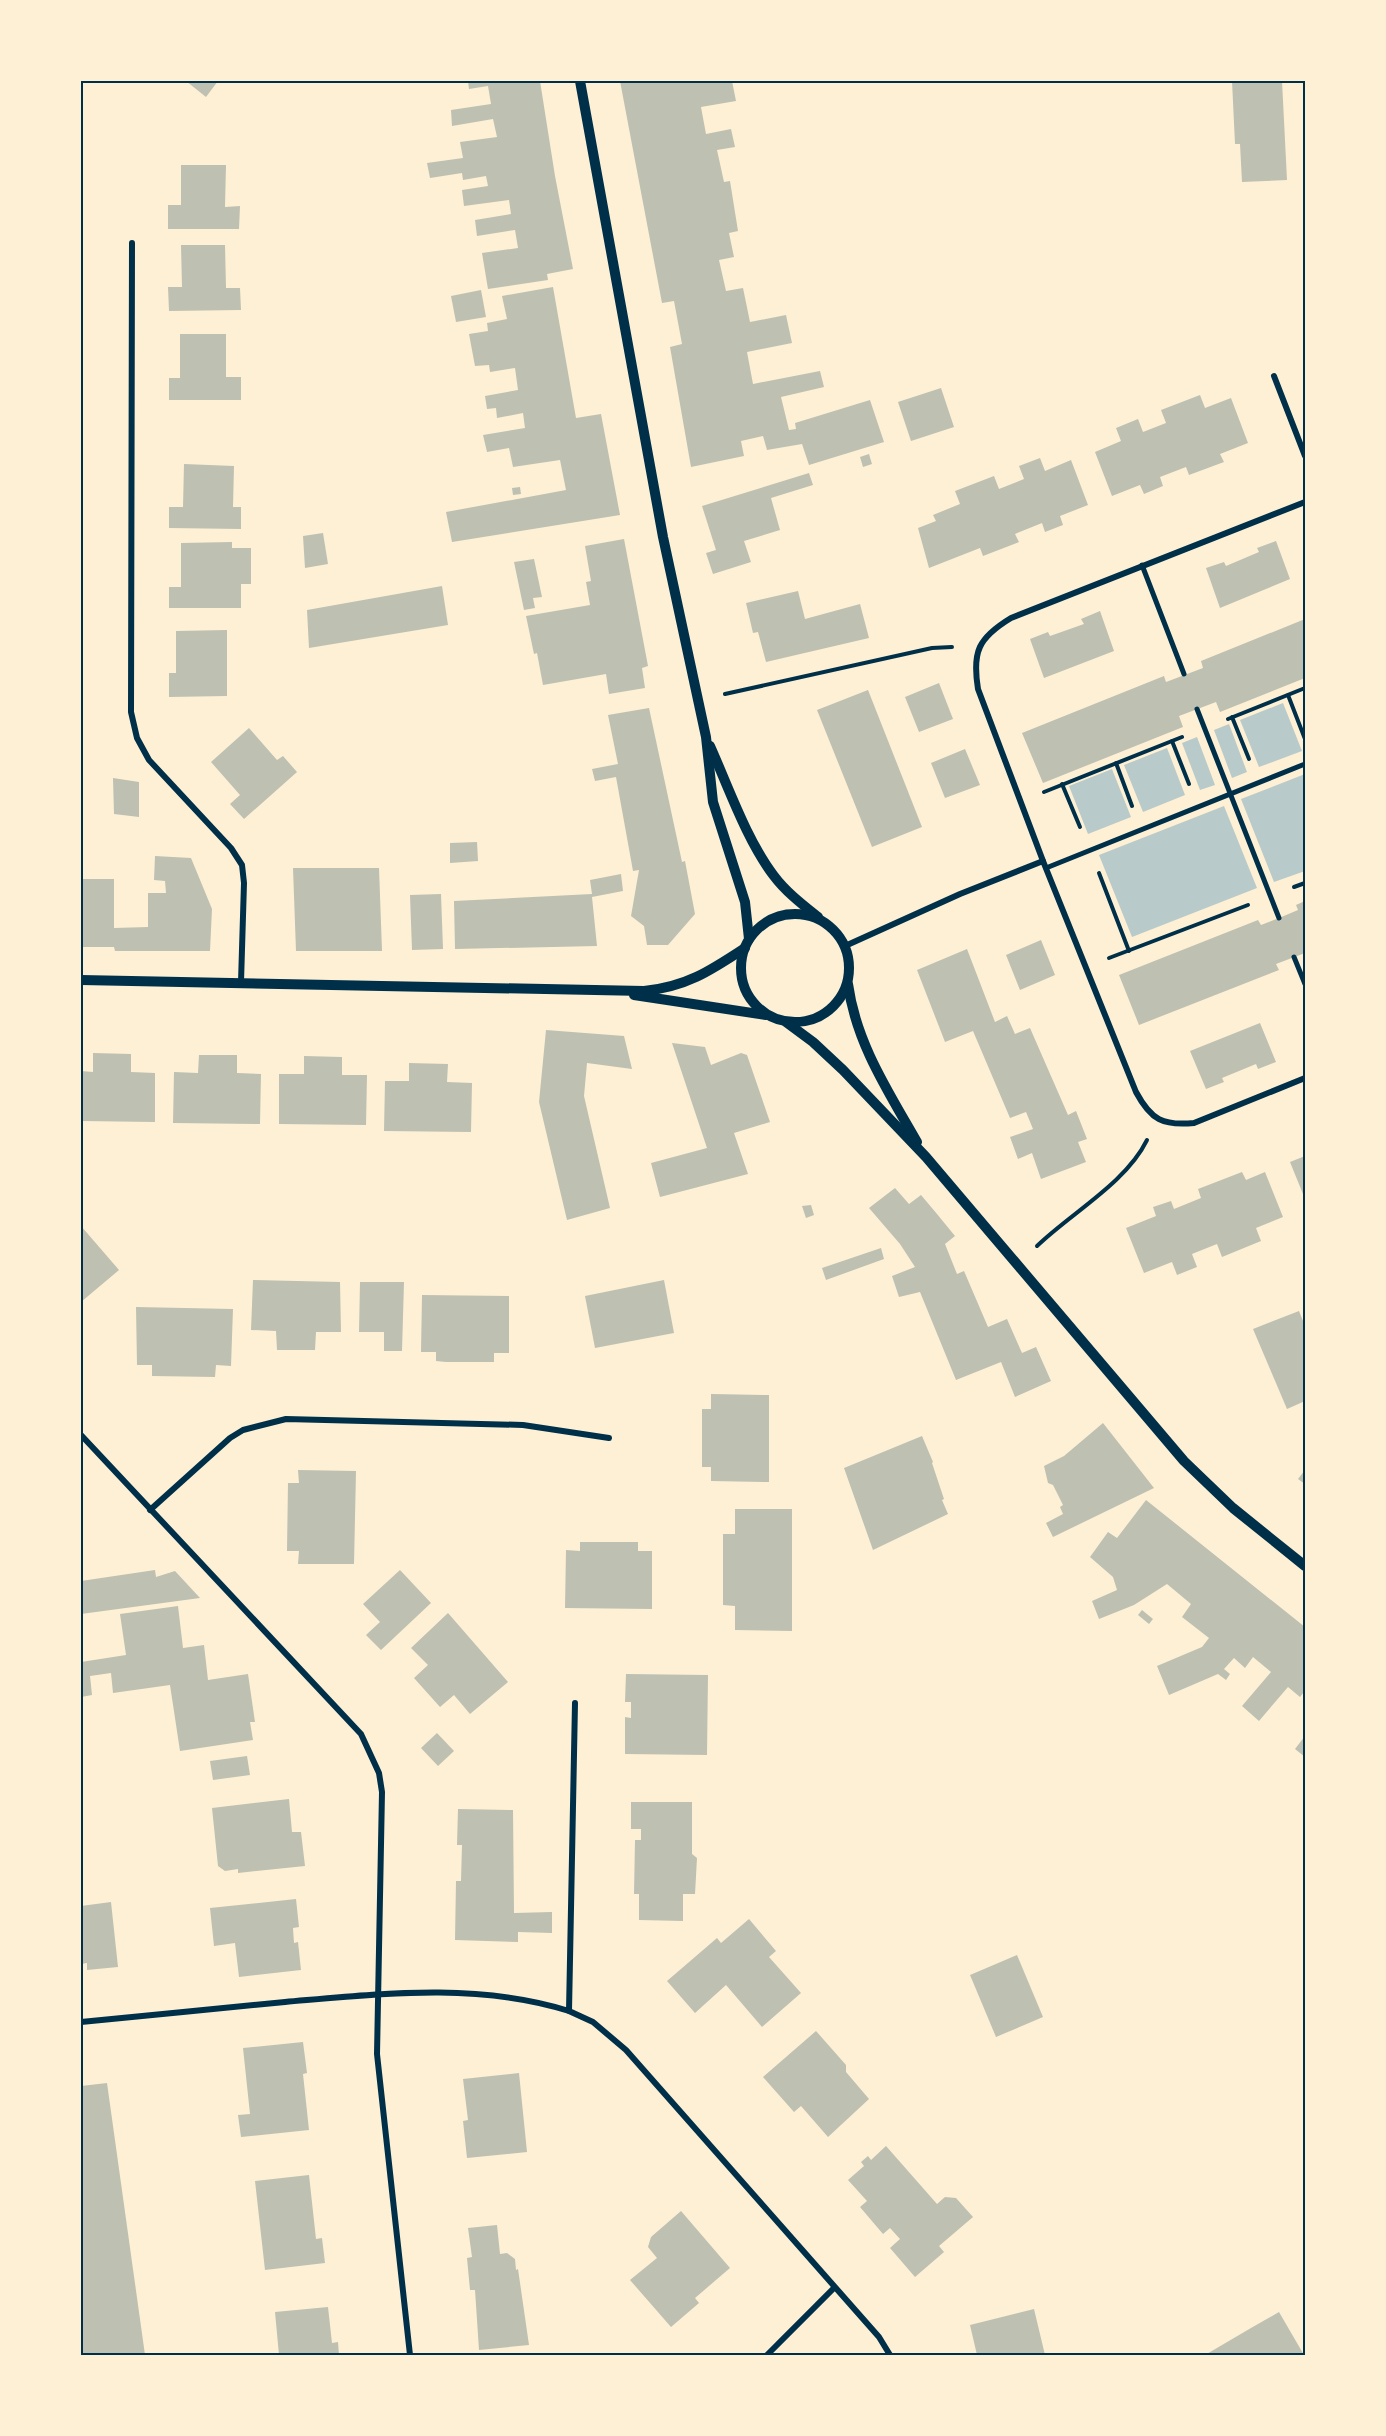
<svg xmlns="http://www.w3.org/2000/svg" width="1386" height="2436" font-family="'Sofia Sans Condensed',sans-serif">
  <style>
    .green { fill: #b9caca }
    .building { fill: #bec0b2 }
    .lines { fill: none; stroke-linecap: round; stroke-linejoin: round }
    .path { stroke: #003049; stroke-width: 4 }
    .pedestrian { stroke: #003049; stroke-width: 5 }
    .minor { stroke: #003049; stroke-width: 6 }
    .tertiary { stroke: #003049; stroke-width: 10 }
    .neatline { fill: none; stroke: #003049; stroke-width: 2 }
  </style>
  <rect width="100%" height="100%" fill="#fdf0d5"/>
  <!-- green -->
  <g class="green">
    <polygon points="1283,703 1302,751 1259,767 1240,720"/>
    <polygon points="1229,724 1247,772 1232,778 1214,730"/>
    <polygon points="1197,737 1215,785 1200,790 1182,743"/>
    <polygon points="1167,748 1185,795 1143,812 1124,765"/>
    <polygon points="1112,769 1131,817 1088,834 1069,786"/>
    <polygon points="1305,774 1305,871 1274,882 1241,799"/>
    <polygon points="1224,806 1257,888 1132,937 1099,855"/>
  </g>
  <!-- building -->
  <g class="building">
    <polygon points="186,81 218,81 206,97"/>
    <polygon points="468,81 540,81 555,176 573,269 547,274 548,280 488,289 482,253 518,248 515,230 477,236 475,220 511,214 509,200 464,206 462,190 488,186 486,176 463,180 462,173 430,178 427,163 463,158 460,142 497,137 493,119 452,126 451,110 491,104 488,86 469,89"/>
    <polygon points="620,81 732,81 736,101 701,107 706,134 731,129 735,147 717,150 724,182 730,181 738,231 729,233 734,257 719,260 726,291 743,288 750,322 786,315 792,343 747,352 753,384 820,371 824,387 781,397 789,430 796,429 795,423 870,400 884,442 809,465 802,444 767,450 763,436 741,441 744,456 691,467 670,347 682,344 674,301 662,303"/>
    <polygon points="1232,81 1282,81 1287,180 1242,182 1240,144 1235,144"/>
    <polygon points="181,165 226,165 225,207 240,206 239,229 168,229 168,205 181,205"/>
    <polygon points="181,245 225,245 226,288 240,288 241,310 169,311 168,287 182,287"/>
    <polygon points="553,287 576,418 601,414 620,515 452,542 446,512 566,490 560,460 513,467 509,448 487,452 483,435 525,428 523,413 497,418 496,408 487,409 485,396 518,390 515,368 490,372 489,365 475,366 469,334 488,331 487,323 507,319 502,296"/>
    <polygon points="481,290 486,317 456,322 451,296"/>
    <polygon points="180,334 226,334 226,377 241,377 241,400 169,400 169,378 180,378"/>
    <polygon points="941,388 954,427 911,441 898,402"/>
    <polygon points="1200,395 1205,408 1231,398 1248,443 1220,454 1224,462 1189,475 1186,467 1160,477 1163,486 1144,494 1140,485 1112,496 1095,452 1121,441 1116,428 1138,419 1143,432 1166,423 1161,410"/>
    <polygon points="869,454 872,464 863,467 860,457"/>
    <polygon points="1040,458 1045,471 1071,460 1088,505 1060,516 1063,525 1045,532 1042,523 1015,534 1019,542 983,556 980,548 929,568 918,528 936,521 933,515 960,504 955,491 994,476 999,489 1024,479 1019,466"/>
    <polygon points="184,464 234,466 233,507 241,507 241,529 169,528 169,507 183,507"/>
    <polygon points="809,473 813,485 771,498 780,530 744,541 751,562 713,574 706,553 716,550 702,506"/>
    <polygon points="520,487 521,494 513,495 512,488"/>
    <polygon points="323,533 328,564 305,568 303,536"/>
    <polygon points="624,539 648,666 642,668 645,688 609,694 606,674 543,685 537,653 534,654 526,616 590,605 586,582 591,581 585,546"/>
    <polygon points="1276,541 1290,579 1220,608 1206,568 1224,562 1226,566 1259,552 1257,548"/>
    <polygon points="232,542 232,548 251,548 251,584 241,584 241,608 169,608 169,587 181,587 181,543"/>
    <polygon points="534,559 542,597 533,598 535,608 524,610 514,562"/>
    <polygon points="442,586 448,625 309,648 307,610"/>
    <polygon points="798,591 805,619 860,604 869,638 766,662 758,632 753,633 746,603"/>
    <polygon points="1100,611 1114,651 1044,678 1030,639 1048,632 1050,636 1084,624 1081,619"/>
    <polygon points="1305,619 1305,678 1220,712 1216,702 1179,716 1183,727 1043,783 1022,733 1164,676 1166,682 1203,668 1201,661"/>
    <polygon points="227,630 227,696 169,697 169,673 176,673 176,631"/>
    <polygon points="939,683 953,719 919,732 905,697"/>
    <polygon points="868,690 922,827 872,847 817,710"/>
    <polygon points="649,708 682,862 685,861 695,914 668,945 647,945 644,926 631,916 639,870 633,871 616,777 595,781 592,769 618,764 608,715"/>
    <polygon points="249,728 277,760 283,756 297,772 244,819 230,804 240,795 211,762"/>
    <polygon points="965,749 980,785 945,798 931,763"/>
    <polygon points="113,778 139,782 139,817 114,814"/>
    <polygon points="477,842 478,861 450,863 450,843"/>
    <polygon points="155,856 191,858 212,909 210,951 115,951 114,947 81,947 81,879 114,879 114,928 148,927 148,893 166,893 165,881 154,880"/>
    <polygon points="293,868 379,868 382,951 296,951"/>
    <polygon points="621,874 623,891 592,897 597,946 455,949 454,901 592,894 590,880"/>
    <polygon points="441,894 443,949 412,950 410,895"/>
    <polygon points="1305,901 1305,953 1276,964 1279,970 1139,1025 1119,975 1258,920 1261,925 1279,918 1298,910 1296,905"/>
    <polygon points="1041,940 1055,975 1020,990 1006,955"/>
    <polygon points="967,949 995,1022 1007,1016 1015,1034 1030,1028 1068,1115 1076,1111 1087,1139 1078,1142 1086,1162 1041,1179 1032,1153 1018,1159 1010,1137 1033,1129 1026,1112 1010,1118 973,1031 945,1042 917,970"/>
    <polygon points="1260,1023 1276,1062 1258,1069 1256,1064 1222,1078 1224,1082 1206,1089 1190,1051"/>
    <polygon points="546,1030 624,1036 632,1069 587,1063 584,1096 610,1208 567,1220 539,1102"/>
    <polygon points="672,1043 705,1047 711,1065 741,1053 747,1055 770,1122 734,1133 748,1174 660,1197 651,1163 707,1148"/>
    <polygon points="93,1053 131,1054 131,1072 155,1073 155,1122 81,1121 81,1071 93,1072"/>
    <polygon points="199,1055 237,1055 237,1073 261,1074 260,1124 173,1123 174,1072 198,1073"/>
    <polygon points="304,1056 342,1057 342,1075 367,1075 366,1125 279,1124 279,1074 304,1074"/>
    <polygon points="409,1063 448,1064 447,1082 472,1083 471,1132 384,1131 385,1081 409,1081"/>
    <polygon points="1305,1156 1305,1199 1290,1162"/>
    <polygon points="1242,1172 1246,1180 1265,1172 1283,1217 1256,1228 1261,1241 1222,1257 1217,1244 1192,1254 1197,1267 1177,1275 1172,1262 1144,1273 1126,1228 1156,1216 1153,1207 1171,1201 1174,1209 1201,1198 1198,1189"/>
    <polygon points="895,1188 909,1204 921,1195 937,1214 955,1236 945,1244 957,1274 964,1271 988,1327 1007,1319 1022,1353 1036,1347 1051,1381 1015,1397 1001,1362 956,1380 920,1292 899,1297 892,1276 915,1267 900,1244 869,1208"/>
    <polygon points="811,1205 814,1215 806,1218 802,1206"/>
    <polygon points="81,1226 119,1270 81,1302"/>
    <polygon points="881,1248 884,1259 826,1280 822,1268"/>
    <polygon points="253,1280 340,1282 341,1332 316,1332 315,1350 277,1350 276,1331 251,1330"/>
    <polygon points="664,1280 674,1333 595,1348 585,1296"/>
    <polygon points="360,1282 404,1282 402,1351 384,1351 384,1332 359,1332"/>
    <polygon points="422,1295 509,1296 509,1353 494,1353 494,1362 446,1362 436,1361 436,1352 421,1352"/>
    <polygon points="136,1307 233,1309 231,1366 216,1365 215,1377 152,1376 152,1365 137,1365"/>
    <polygon points="1299,1311 1305,1326 1305,1401 1287,1409 1253,1329"/>
    <polygon points="711,1394 769,1395 769,1482 711,1481 711,1467 702,1467 702,1409 711,1409"/>
    <polygon points="1103,1423 1154,1488 1053,1537 1046,1523 1063,1514 1060,1507 1063,1505 1053,1485 1048,1483 1044,1466 1064,1456"/>
    <polygon points="922,1436 933,1462 932,1463 944,1499 942,1500 948,1514 873,1550 844,1468"/>
    <polygon points="298,1470 356,1471 354,1564 298,1564 299,1551 287,1551 288,1483 299,1483"/>
    <polygon points="1305,1470 1305,1484 1298,1479"/>
    <polygon points="1146,1500 1305,1627 1305,1693 1304,1692 1300,1697 1288,1687 1259,1721 1242,1706 1271,1672 1253,1657 1245,1668 1234,1658 1224,1669 1230,1674 1226,1680 1218,1674 1169,1695 1157,1666 1202,1647 1209,1638 1182,1617 1191,1604 1167,1584 1134,1605 1099,1619 1092,1601 1117,1590 1113,1577 1090,1557 1108,1532 1117,1538"/>
    <polygon points="735,1509 792,1509 792,1631 735,1630 735,1606 723,1605 723,1534 735,1534"/>
    <polygon points="580,1542 638,1542 638,1551 652,1551 652,1609 565,1608 566,1550 580,1551"/>
    <polygon points="155,1570 156,1577 175,1571 200,1598 81,1614 81,1581"/>
    <polygon points="400,1570 431,1603 381,1650 366,1635 380,1622 363,1604"/>
    <polygon points="178,1606 183,1648 204,1645 208,1680 248,1674 255,1722 250,1722 253,1740 180,1751 170,1685 113,1693 111,1673 90,1676 92,1695 81,1697 81,1662 126,1655 120,1614"/>
    <polygon points="1142,1610 1153,1619 1149,1624 1138,1615"/>
    <polygon points="448,1613 508,1682 470,1714 454,1695 440,1707 414,1678 428,1665 411,1648"/>
    <polygon points="626,1674 708,1675 707,1755 625,1754 625,1717 631,1718 631,1702 625,1702"/>
    <polygon points="437,1733 454,1751 438,1766 421,1748"/>
    <polygon points="1305,1736 1305,1757 1295,1749"/>
    <polygon points="247,1756 250,1775 213,1780 210,1761"/>
    <polygon points="289,1799 292,1832 301,1832 305,1866 238,1873 238,1869 225,1871 218,1866 212,1808"/>
    <polygon points="631,1802 692,1802 692,1854 697,1858 695,1894 683,1894 683,1921 639,1920 639,1894 634,1894 635,1840 641,1840 641,1829 631,1829"/>
    <polygon points="458,1809 513,1810 514,1913 552,1912 552,1933 518,1932 518,1942 455,1940 456,1881 461,1881 462,1845 457,1845"/>
    <polygon points="296,1899 299,1927 293,1928 294,1943 298,1942 301,1970 239,1977 235,1943 214,1946 210,1908"/>
    <polygon points="111,1902 118,1967 87,1970 87,1963 81,1964 81,1906"/>
    <polygon points="749,1919 776,1951 769,1957 801,1993 762,2027 726,1985 695,2013 667,1981 717,1938 721,1943"/>
    <polygon points="1017,1955 1043,2017 996,2037 970,1975"/>
    <polygon points="816,2031 846,2065 846,2072 869,2099 828,2137 801,2106 794,2112 763,2077"/>
    <polygon points="303,2042 307,2073 303,2074 309,2130 241,2137 238,2115 250,2114 243,2048"/>
    <polygon points="519,2073 527,2152 467,2158 463,2121 468,2120 463,2079"/>
    <polygon points="107,2083 145,2355 81,2355 81,2086"/>
    <polygon points="886,2146 937,2204 945,2197 956,2198 973,2217 939,2246 944,2252 915,2277 890,2248 900,2239 890,2228 883,2234 860,2207 867,2201 848,2180 864,2166 861,2162 868,2156 871,2160"/>
    <polygon points="309,2175 316,2239 322,2238 325,2263 265,2270 255,2181"/>
    <polygon points="681,2211 730,2268 695,2298 699,2303 671,2327 630,2280 657,2258 648,2247 651,2237"/>
    <polygon points="497,2225 500,2254 507,2253 515,2259 516,2270 518,2269 529,2345 479,2350 475,2290 470,2290 467,2258 472,2257 468,2228"/>
    <polygon points="328,2307 332,2343 338,2342 339,2355 279,2355 275,2312"/>
    <polygon points="1034,2309 1045,2355 977,2355 970,2325"/>
    <polygon points="1279,2312 1304,2355 1205,2355 1251,2328"/>
  </g>
  <g class="lines">
    <!-- path -->
    <g class="path">
      <polyline points="725,694 932,648 952,647"/>
      <polyline points="1288,695 1305,739"/>
      <polyline points="1232,717 1249,759"/>
      <polyline points="1228,719 1305,688"/>
      <polyline points="1172,741 1189,784"/>
      <polyline points="1116,763 1132,806"/>
      <polyline points="1062,784 1080,827"/>
      <polyline points="1044,792 1182,737"/>
      <polyline points="1099,873 1129,951"/>
      <polyline points="1294,887 1305,883"/>
      <polyline points="1109,958 1248,905"/>
      <path d="M1037 1246C1071 1213 1126 1183 1147 1140"/>
    </g>
    <!-- pedestrian -->
    <g class="pedestrian">
      <polyline points="1142,565 1184,674"/>
      <polyline points="1197,709 1279,918"/>
      <polyline points="1046,868 1305,764"/>
      <polyline points="1294,957 1305,984"/>
    </g>
    <!-- minor -->
    <g class="minor">
      <polyline points="132,243 131,712 137,738 149,760 231,848 242,865 244,883 241,982"/>
      <polyline points="1274,376 1305,456"/>
      <path d="M1043 861 978 689C972 652 978 638 1011 618L1305 502"/>
      <path d="M845 946 960 894 1043 861 1136 1092C1151 1120 1163 1126 1194 1123L1305 1078"/>
      <polyline points="81,1435 361,1734 379,1773 382,1792 377,2054 410,2355"/>
      <polyline points="150,1510 230,1438 243,1430 286,1419 523,1425 609,1438"/>
      <polyline points="569,2011 593,2022 626,2050 879,2337 890,2355"/>
      <path d="M81 2022C149 2015 217 2009 285 2002 378 1994 478 1982 569 2011L575 1703"/>
      <polyline points="767,2355 834,2288"/>
    </g>
    <!-- tertiary -->
    <g class="tertiary">
      <polyline points="580,81 663,537 706,737 713,802 745,902 749,939"/>
      <path d="M710 746C728 786 747 841 774 876 786 892 803 905 818 917"/>
      <circle cx="795" cy="968" r="54"/>
      <path d="M81 980 644 991C686 987 710 971 745 948"/>
      <path d="M848 984C856 1043 888 1091 917 1142"/>
      <polyline points="634,995 766,1015"/>
      <polyline points="786,1022 813,1042 843,1070 926,1157 1184,1461 1233,1508 1305,1566"/>
    </g>
  </g>
  <!-- border -->
  <rect width="1386" height="2436" fill="none" stroke="#fdf0d5" stroke-width="165"/>
  <rect x="82" y="82" width="1222" height="2272" class="neatline"/>
</svg>
